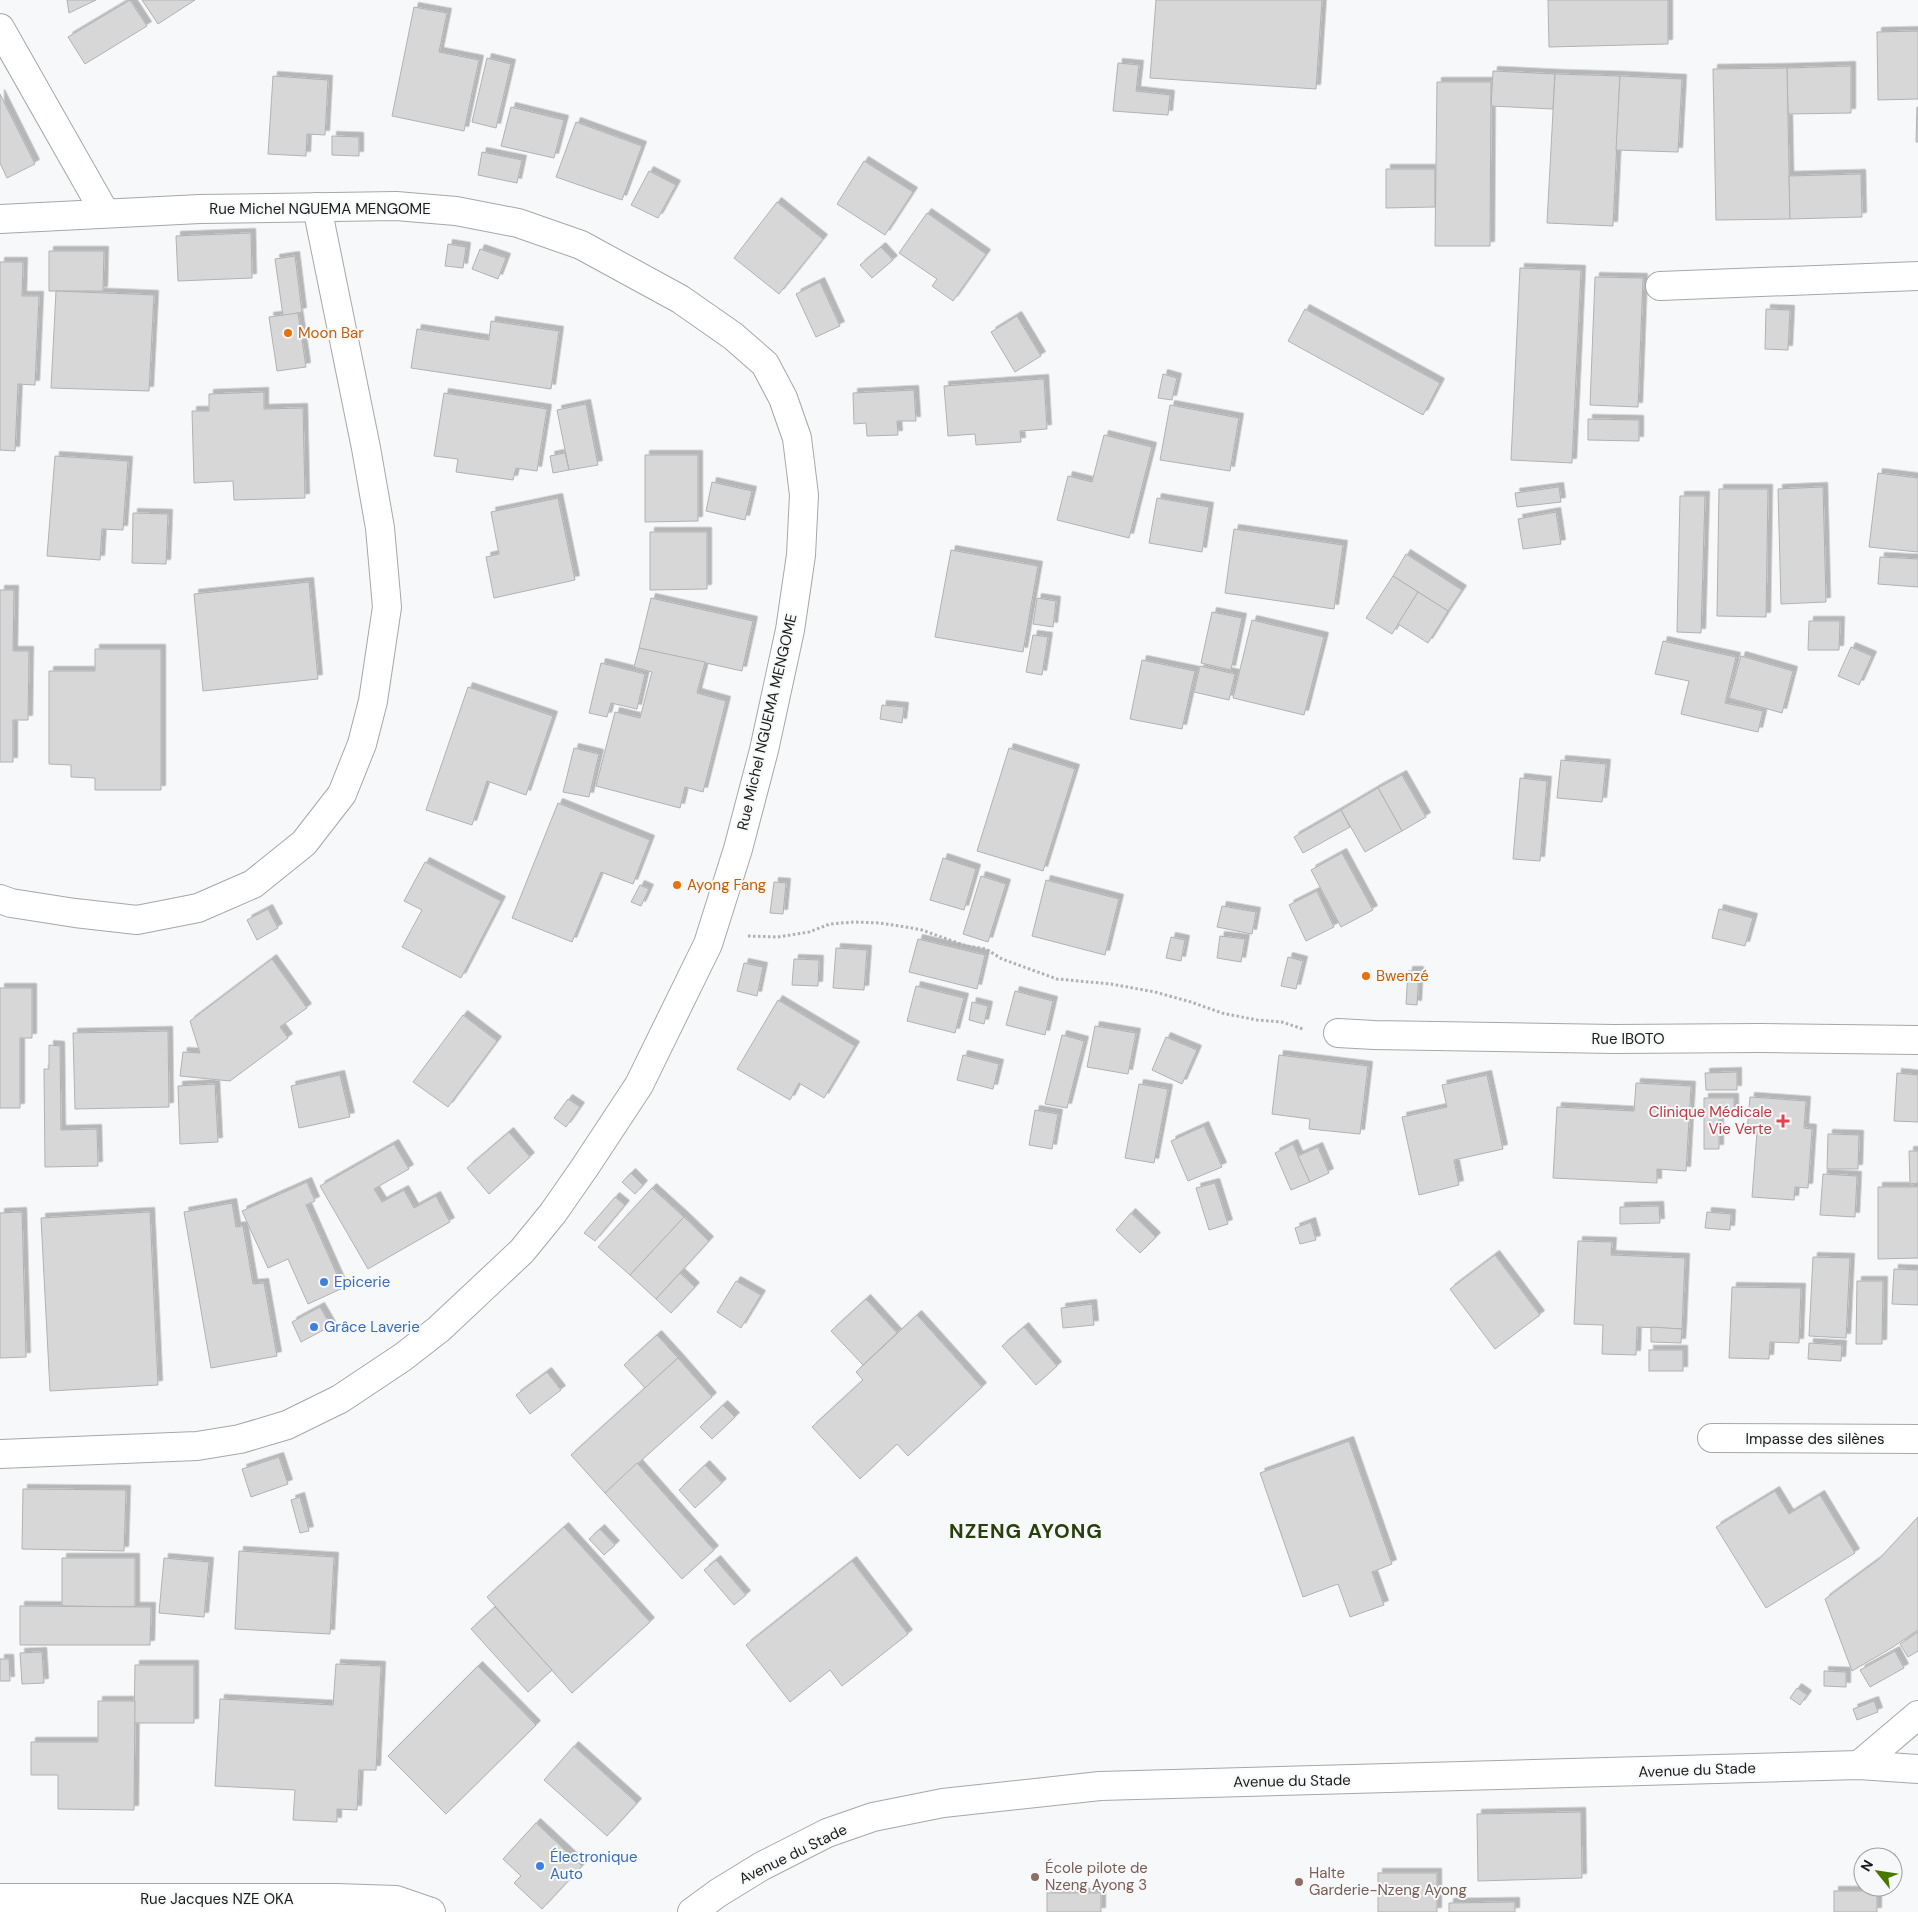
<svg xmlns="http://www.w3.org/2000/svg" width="1918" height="1912" font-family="'DM Sans',sans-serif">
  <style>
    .building { fill: #d8d7d8; stroke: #b2b1b3; filter: url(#shadow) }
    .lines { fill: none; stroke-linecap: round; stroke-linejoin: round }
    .street-casing { stroke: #a6a7a8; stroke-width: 30 }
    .secondary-casing { stroke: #a6a7a8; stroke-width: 30 }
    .path { stroke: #b0b1b1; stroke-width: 3; stroke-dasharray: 2.5 2.5; stroke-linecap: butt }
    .street { stroke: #fff; stroke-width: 28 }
    .secondary { stroke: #fff; stroke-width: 28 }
    .food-dot { fill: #e8710a; stroke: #f7f8f9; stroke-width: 2 }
    .health-dot { fill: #e0444e; stroke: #f7f8f9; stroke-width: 2 }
    .shop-dot { fill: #3f7fe0; stroke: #f7f8f9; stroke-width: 2 }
    .education-dot { fill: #8d6e63; stroke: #f7f8f9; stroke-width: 2 }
    .labels { text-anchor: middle; stroke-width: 4; stroke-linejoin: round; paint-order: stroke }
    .street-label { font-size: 15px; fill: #1a1b1b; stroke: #f7f8f9 }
    .food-label { font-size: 15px; fill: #c56008; stroke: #f7f8f9; text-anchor: start }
    .health-label { font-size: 15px; fill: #be3a42; stroke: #f7f8f9; text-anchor: end }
    .shop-label { font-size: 15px; fill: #366cbe; stroke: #f7f8f9; text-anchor: start }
    .education-label { font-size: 15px; fill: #785e54; stroke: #f7f8f9; text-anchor: start }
    .district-label { font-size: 20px; font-weight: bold; letter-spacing: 1px; fill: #29400e; stroke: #f7f8f9 }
  </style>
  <defs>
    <filter id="shadow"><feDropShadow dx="4.5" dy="-4.5" stdDeviation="0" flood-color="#0004"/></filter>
  </defs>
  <rect width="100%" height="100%" fill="#f7f8f9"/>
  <!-- building -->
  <g class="building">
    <polygon points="67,0 96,0 69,13"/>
    <polygon points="130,0 147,26 85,64 68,37"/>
    <polygon points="142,0 195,0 158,24"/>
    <polygon points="1156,0 1322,0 1316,89 1150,78"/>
    <polygon points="1548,0 1668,0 1668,44 1549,47"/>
    <polygon points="414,7 447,13 439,52 479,60 464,131 392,116"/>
    <polygon points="1918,31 1918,99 1878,100 1877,32"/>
    <polygon points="487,58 511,64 496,128 472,122"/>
    <polygon points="1118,63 1139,65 1136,91 1170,95 1168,115 1113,111"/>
    <polygon points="1851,66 1851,113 1788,114 1787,68"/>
    <polygon points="1787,68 1790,219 1716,220 1713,69"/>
    <polygon points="1493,71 1555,74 1553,109 1491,106"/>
    <polygon points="1555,74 1620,76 1613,226 1547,223"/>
    <polygon points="273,76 328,80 325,135 307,134 306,156 268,154"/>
    <polygon points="1620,76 1682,79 1678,152 1616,150"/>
    <polygon points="1437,82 1491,82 1490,246 1435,246"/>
    <polygon points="0,94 35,164 7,178 0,163"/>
    <polygon points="511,107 564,120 554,158 501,146"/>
    <polygon points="1917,107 1918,107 1918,142 1916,142"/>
    <polygon points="576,122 642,146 622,200 556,177"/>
    <polygon points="332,136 359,137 359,156 332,155"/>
    <polygon points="482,152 522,160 517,183 478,175"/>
    <polygon points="864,161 913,192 885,235 837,204"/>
    <polygon points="1386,169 1435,169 1435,207 1386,208"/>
    <polygon points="649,171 676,185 658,218 631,205"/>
    <polygon points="1861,174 1862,217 1790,219 1789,176"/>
    <polygon points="777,202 823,239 779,294 734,258"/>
    <polygon points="927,213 986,254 953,301 932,286 937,279 899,253"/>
    <polygon points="251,233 252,278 178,281 176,236"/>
    <polygon points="448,244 466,247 463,268 445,266"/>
    <polygon points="881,247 893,260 872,278 860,265"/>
    <polygon points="480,249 506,258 498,279 472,269"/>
    <polygon points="49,251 104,251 103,291 49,291"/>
    <polygon points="295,256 302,312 283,316 275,259"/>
    <polygon points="0,262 23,262 22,296 39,296 35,385 18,384 15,451 0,450"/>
    <polygon points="1520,268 1581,270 1572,463 1511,460"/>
    <polygon points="1595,277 1643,278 1638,407 1590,405"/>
    <polygon points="820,282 840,326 816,337 796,294"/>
    <polygon points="56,291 154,295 149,391 51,388"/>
    <polygon points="1305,309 1440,383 1423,415 1288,341"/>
    <polygon points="1766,309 1790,310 1788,350 1765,349"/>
    <polygon points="298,313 306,367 277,371 269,317"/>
    <polygon points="1017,316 1041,356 1015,372 991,332"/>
    <polygon points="491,321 559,331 551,389 411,368 417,329 489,340"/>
    <polygon points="1163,374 1177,378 1172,400 1158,398"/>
    <polygon points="1044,379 1047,429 1020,431 1021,442 976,445 975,434 948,436 944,386"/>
    <polygon points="914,390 916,421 897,421 898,435 867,436 866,423 854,424 853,393"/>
    <polygon points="264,392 264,409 303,408 305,498 234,500 233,481 194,483 192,411 209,411 209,394"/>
    <polygon points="444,393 547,409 537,471 516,468 513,480 456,472 458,459 434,456"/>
    <polygon points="586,404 598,465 569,470 557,410"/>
    <polygon points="1170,405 1239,418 1230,471 1160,460"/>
    <polygon points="1588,419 1639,420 1639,441 1588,440"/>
    <polygon points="1104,435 1152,447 1129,538 1057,520 1068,476 1092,482"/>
    <polygon points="565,453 569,470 553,473 550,456"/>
    <polygon points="645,455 698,455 698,521 645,522"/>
    <polygon points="55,456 128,461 123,530 102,529 100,560 47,556"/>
    <polygon points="1878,473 1918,478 1918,552 1869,547"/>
    <polygon points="712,482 752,491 745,520 706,511"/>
    <polygon points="1559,487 1561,502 1517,507 1515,493"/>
    <polygon points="1823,487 1826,602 1781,604 1778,489"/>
    <polygon points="1719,489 1768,489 1766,617 1717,616"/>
    <polygon points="1680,496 1705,496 1701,633 1677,632"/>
    <polygon points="558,498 575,580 494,598 486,557 499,554 491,512"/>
    <polygon points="1157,498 1209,507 1202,552 1149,543"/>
    <polygon points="1556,512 1561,544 1523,549 1518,519"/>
    <polygon points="133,513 168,514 166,564 132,563"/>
    <polygon points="1234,529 1343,545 1334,609 1225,593"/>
    <polygon points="650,532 707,532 707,589 650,590"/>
    <polygon points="951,550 1038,566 1023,652 935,637"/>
    <polygon points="1406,554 1462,590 1448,611 1393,576"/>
    <polygon points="1880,557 1918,559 1918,587 1878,584"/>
    <polygon points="1393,576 1418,592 1392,634 1366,618"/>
    <polygon points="309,582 318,679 203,691 194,594"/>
    <polygon points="0,590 14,590 13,651 29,651 28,720 13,720 13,762 0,762"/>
    <polygon points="1418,592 1448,611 1428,643 1398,624"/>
    <polygon points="651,598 753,621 742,671 639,648"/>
    <polygon points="1037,598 1056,601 1053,627 1033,624"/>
    <polygon points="1212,612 1242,618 1231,670 1201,663"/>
    <polygon points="1252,620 1324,637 1304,715 1233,698"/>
    <polygon points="1809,621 1840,621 1839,650 1808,650"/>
    <polygon points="1033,635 1048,637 1042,675 1026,672"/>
    <polygon points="1663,641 1736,657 1725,703 1763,711 1758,732 1681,714 1689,681 1655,674"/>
    <polygon points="1851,647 1872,656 1859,685 1838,676"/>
    <polygon points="639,648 705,662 697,693 726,701 703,792 685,787 680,808 596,786 615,712 640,718 652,672 634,667"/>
    <polygon points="95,649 161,649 161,790 95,790 95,778 71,777 71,765 49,764 49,671 95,671"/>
    <polygon points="1741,656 1793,671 1782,713 1729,698"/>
    <polygon points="1142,660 1195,671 1182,729 1130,719"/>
    <polygon points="601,663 645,674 637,709 611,703 607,717 589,713"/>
    <polygon points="1200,666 1235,674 1229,700 1194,692"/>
    <polygon points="468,687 553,716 526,795 487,781 472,825 426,810"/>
    <polygon points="882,705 904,707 902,723 880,719"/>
    <polygon points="574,748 599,754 589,797 563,792"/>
    <polygon points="1009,748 1075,769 1043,871 977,851"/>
    <polygon points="1561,760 1606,764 1602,802 1557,798"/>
    <polygon points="1402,775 1426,817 1402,831 1378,788"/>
    <polygon points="1520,778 1547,781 1540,861 1513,859"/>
    <polygon points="1378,788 1402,831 1365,852 1341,810"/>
    <polygon points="558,803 650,840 633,884 601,872 572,942 512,918"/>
    <polygon points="1341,810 1350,827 1303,853 1294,837"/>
    <polygon points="1342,853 1373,910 1341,927 1311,870"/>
    <polygon points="943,858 976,869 964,910 930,900"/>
    <polygon points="425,862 501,901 461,978 402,947 422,910 404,901"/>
    <polygon points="981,876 1006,884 988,942 963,934"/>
    <polygon points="1046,880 1119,899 1105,955 1032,936"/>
    <polygon points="774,882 786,883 783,914 770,913"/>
    <polygon points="640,885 649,889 641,906 631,902"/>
    <polygon points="1317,891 1334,927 1306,941 1289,905"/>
    <polygon points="1222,906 1256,912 1252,934 1217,927"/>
    <polygon points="268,909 278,928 257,940 247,920"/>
    <polygon points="1719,909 1753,918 1745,946 1712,938"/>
    <polygon points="1220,936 1245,939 1241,962 1217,958"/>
    <polygon points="1171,937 1185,940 1181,961 1166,958"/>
    <polygon points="918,939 985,955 977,989 909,972"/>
    <polygon points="836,948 867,950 864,990 833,988"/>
    <polygon points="1288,957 1303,961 1296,989 1281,986"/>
    <polygon points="272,959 307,1008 280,1027 288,1038 230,1081 180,1076 183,1052 200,1053 190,1021"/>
    <polygon points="794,959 819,960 818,986 792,985"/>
    <polygon points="744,963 763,967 757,996 737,991"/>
    <polygon points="1408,971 1419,971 1417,1005 1406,1004"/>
    <polygon points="916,986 964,998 955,1033 907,1021"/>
    <polygon points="0,988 32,988 32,1038 20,1038 20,1108 0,1108"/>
    <polygon points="1015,991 1053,1001 1045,1035 1006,1025"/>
    <polygon points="778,1000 855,1046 824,1098 799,1083 790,1100 737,1069"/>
    <polygon points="972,1002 988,1006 984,1024 969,1020"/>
    <polygon points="463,1015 497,1041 448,1107 413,1082"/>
    <polygon points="1095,1026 1136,1033 1128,1074 1087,1067"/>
    <polygon points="168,1031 169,1107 75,1109 73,1033"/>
    <polygon points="1062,1035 1084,1041 1067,1108 1045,1104"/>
    <polygon points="1166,1037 1197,1050 1182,1084 1152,1070"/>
    <polygon points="49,1045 60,1046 61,1130 97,1129 98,1166 45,1167 44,1069 49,1069"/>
    <polygon points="963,1055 999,1064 993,1089 957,1080"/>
    <polygon points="1279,1055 1368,1066 1360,1134 1309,1129 1310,1119 1272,1114"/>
    <polygon points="1737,1072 1737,1090 1706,1090 1705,1073"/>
    <polygon points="1897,1073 1918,1075 1918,1122 1894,1121"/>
    <polygon points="340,1075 350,1117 299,1128 291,1086"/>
    <polygon points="1487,1075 1503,1149 1454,1160 1459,1185 1419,1195 1402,1117 1447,1107 1442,1085"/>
    <polygon points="1636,1083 1691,1086 1686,1171 1657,1169 1657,1183 1553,1178 1557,1107 1634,1111"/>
    <polygon points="215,1084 218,1142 180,1144 178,1086"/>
    <polygon points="1139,1084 1168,1089 1154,1163 1125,1158"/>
    <polygon points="1750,1097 1806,1101 1804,1128 1812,1129 1808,1188 1795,1187 1794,1200 1752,1197 1757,1132 1747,1131"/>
    <polygon points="1704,1098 1734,1098 1734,1115 1719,1116 1719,1149 1704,1149"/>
    <polygon points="568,1099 580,1107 566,1127 554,1118"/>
    <polygon points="1035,1110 1058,1114 1052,1149 1029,1145"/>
    <polygon points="1204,1126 1222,1167 1188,1181 1171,1141"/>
    <polygon points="509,1132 530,1157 489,1194 467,1168"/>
    <polygon points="1828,1134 1859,1135 1858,1169 1827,1169"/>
    <polygon points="394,1144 409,1169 374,1189 382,1202 404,1190 414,1208 436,1196 450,1222 368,1269 320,1186"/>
    <polygon points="1293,1144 1310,1182 1291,1190 1275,1153"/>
    <polygon points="1318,1147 1329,1173 1310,1182 1298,1156"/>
    <polygon points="1909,1151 1918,1151 1918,1183 1910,1184"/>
    <polygon points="631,1173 643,1185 635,1194 622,1182"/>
    <polygon points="1823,1174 1857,1176 1855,1217 1820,1215"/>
    <polygon points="307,1182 315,1201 306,1205 343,1288 308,1304 288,1259 268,1268 242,1211"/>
    <polygon points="1215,1183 1228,1224 1209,1230 1196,1188"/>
    <polygon points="1878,1187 1918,1187 1918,1258 1878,1259"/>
    <polygon points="652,1188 684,1217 630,1275 598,1247"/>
    <polygon points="615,1197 625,1205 595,1241 584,1233"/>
    <polygon points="232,1203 236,1227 243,1226 253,1284 264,1283 277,1356 211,1368 184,1212"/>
    <polygon points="1659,1206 1660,1223 1620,1224 1620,1207"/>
    <polygon points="22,1212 26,1357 0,1358 0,1213"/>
    <polygon points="150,1212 158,1385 50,1391 41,1218"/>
    <polygon points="1707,1212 1731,1214 1730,1230 1705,1228"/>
    <polygon points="1131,1213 1156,1237 1140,1253 1116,1230"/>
    <polygon points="684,1217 709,1241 656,1299 630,1275"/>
    <polygon points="1311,1222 1316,1240 1300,1244 1295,1228"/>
    <polygon points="1578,1241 1612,1242 1611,1255 1685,1258 1682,1329 1637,1327 1636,1355 1602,1354 1603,1325 1574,1324"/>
    <polygon points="1495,1255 1540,1315 1495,1349 1450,1289"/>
    <polygon points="1813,1257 1850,1258 1846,1338 1809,1336"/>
    <polygon points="1894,1269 1918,1270 1918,1305 1892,1304"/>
    <polygon points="680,1273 695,1287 671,1313 656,1299"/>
    <polygon points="736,1281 761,1295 741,1328 717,1312"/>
    <polygon points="1857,1281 1883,1281 1882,1344 1856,1344"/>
    <polygon points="1732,1287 1801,1288 1799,1343 1770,1342 1769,1359 1729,1358"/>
    <polygon points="866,1299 897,1333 863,1365 831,1331"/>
    <polygon points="1092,1304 1094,1325 1063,1328 1061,1308"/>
    <polygon points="320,1307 331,1326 301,1342 292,1322"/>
    <polygon points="917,1315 982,1387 908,1456 897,1444 860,1479 812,1427 863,1380 856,1372"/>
    <polygon points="1024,1327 1057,1366 1036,1385 1002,1346"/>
    <polygon points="1651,1327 1682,1329 1681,1343 1651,1342"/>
    <polygon points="657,1335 678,1358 645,1388 624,1365"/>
    <polygon points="1809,1343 1842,1345 1841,1361 1808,1359"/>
    <rect x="1649" y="1350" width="34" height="21"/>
    <polygon points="678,1358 712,1397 605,1493 571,1455"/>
    <polygon points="547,1372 561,1390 530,1414 516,1395"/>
    <polygon points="723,1405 735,1417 712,1439 700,1427"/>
    <polygon points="1349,1441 1392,1564 1372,1572 1384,1605 1350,1617 1338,1584 1303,1597 1260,1473"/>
    <polygon points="279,1457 288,1484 251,1497 242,1469"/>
    <polygon points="637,1463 714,1550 682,1579 605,1493"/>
    <polygon points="705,1465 722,1483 695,1508 679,1490"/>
    <polygon points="23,1489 126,1490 124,1551 22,1549"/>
    <polygon points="1775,1491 1789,1514 1820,1495 1855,1553 1766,1608 1716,1527"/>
    <polygon points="300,1497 309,1531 300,1533 291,1500"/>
    <polygon points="1918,1517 1918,1630 1893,1647 1852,1671 1825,1599 1879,1559"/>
    <polygon points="564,1527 650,1622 572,1693 487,1597"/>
    <polygon points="600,1529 615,1545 604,1555 589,1539"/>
    <polygon points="239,1551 334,1557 330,1634 235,1629"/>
    <polygon points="62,1558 135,1558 135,1607 62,1606"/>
    <polygon points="164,1558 209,1562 204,1617 159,1613"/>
    <polygon points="716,1560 746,1595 734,1605 704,1570"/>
    <polygon points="852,1561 908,1634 842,1686 830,1670 790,1702 746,1645"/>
    <polygon points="20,1606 151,1607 150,1645 20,1645"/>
    <polygon points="495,1607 552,1670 528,1692 471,1629"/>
    <polygon points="1918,1632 1918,1651 1908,1657 1900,1644"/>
    <polygon points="1895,1651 1904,1668 1870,1687 1860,1670"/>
    <polygon points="42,1652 44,1683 22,1684 20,1653"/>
    <polygon points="0,1659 9,1659 10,1681 0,1681"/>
    <polygon points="336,1664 381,1666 376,1770 359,1770 357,1810 337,1809 337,1822 293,1820 295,1790 215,1786 220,1699 333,1705"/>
    <polygon points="135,1665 194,1665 194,1723 134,1723"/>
    <polygon points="478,1666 536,1725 446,1814 388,1756"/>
    <polygon points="1824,1671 1846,1672 1846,1687 1824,1686"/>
    <polygon points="1797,1688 1807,1695 1800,1705 1790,1698"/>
    <polygon points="98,1701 135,1701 134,1810 58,1809 58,1775 31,1775 31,1742 98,1742"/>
    <polygon points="1874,1701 1878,1712 1857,1720 1853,1709"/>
    <polygon points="574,1746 637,1803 607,1836 544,1780"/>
    <polygon points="1581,1812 1582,1878 1478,1881 1477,1814"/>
    <polygon points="536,1823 582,1866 542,1909 514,1883 521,1876 503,1859"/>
    <rect x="1378" y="1873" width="59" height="39"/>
    <rect x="1834" y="1891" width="43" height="21"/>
    <rect x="1047" y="1893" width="54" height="19"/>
    <polygon points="1515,1902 1515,1912 1449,1912 1449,1903"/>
  </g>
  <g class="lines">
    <!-- street casing -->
    <g class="street-casing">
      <g id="street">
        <polyline points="0,28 105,213"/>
        <polyline points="0,219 200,209 396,206 456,211 518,223 581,245 680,299 733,336 765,364 783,398 797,438 804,495 801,555 790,630 764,750 738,849 708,944 639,1085 585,1167 553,1213 522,1251 439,1329 403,1357 340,1399 287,1425 240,1439 197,1446 0,1454"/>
        <polyline points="1660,286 1918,276"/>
        <polyline points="0,899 11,903 75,913 137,920 198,908 253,884 304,843 342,794 362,744 373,701 387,607 380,528 366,448 317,207"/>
        <polyline points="1338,1033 1374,1035 1614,1039 1760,1038 1918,1040"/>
        <polyline points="1712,1438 1918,1439"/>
        <polyline points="0,1898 336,1898 396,1900 431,1912"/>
      </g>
    </g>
    <!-- secondary casing -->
    <g class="secondary-casing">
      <g id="secondary">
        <polyline points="1859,1765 1918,1715"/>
        <polyline points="692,1912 718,1893 762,1866 827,1833 873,1817 943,1803 1100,1786 1859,1765 1918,1769"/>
      </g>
    </g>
    <!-- path -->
    <polyline class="path" points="748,936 778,937 809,932 830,924 854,922 880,923 906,927 922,930 966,946 986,949 1002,959 1057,979 1111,984 1155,992 1191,1002 1222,1013 1257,1020 1282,1022 1303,1029"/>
    <!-- street -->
    <use href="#street" class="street"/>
    <!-- secondary -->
    <use href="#secondary" class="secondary"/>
  </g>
  <!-- markers -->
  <g class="food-dot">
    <circle cx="288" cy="333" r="5"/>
    <circle cx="677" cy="885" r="5"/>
    <circle cx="1366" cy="976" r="5"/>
  </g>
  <path class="health-dot" d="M1780.5 1113.5h5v5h5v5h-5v5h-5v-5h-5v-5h5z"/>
  <g class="shop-dot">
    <circle cx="324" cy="1282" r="5"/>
    <circle cx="314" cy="1327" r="5"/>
    <circle cx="540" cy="1866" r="5"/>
  </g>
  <g class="education-dot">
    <circle cx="1035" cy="1877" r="5"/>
    <circle cx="1299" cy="1882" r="5"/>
  </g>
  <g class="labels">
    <!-- street labels -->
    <g class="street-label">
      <text x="320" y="214">Rue Michel NGUEMA MENGOME</text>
      <text transform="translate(767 722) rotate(-77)" y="5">Rue Michel NGUEMA MENGOME</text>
      <text x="1628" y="1044">Rue IBOTO</text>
      <text x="1815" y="1444">Impasse des silènes</text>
      <text transform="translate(1697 1770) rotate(-2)" y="5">Avenue du Stade</text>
      <text transform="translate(1292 1781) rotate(-1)" y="5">Avenue du Stade</text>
      <text transform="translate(793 1854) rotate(-26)" y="5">Avenue du Stade</text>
      <text x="217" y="1904">Rue Jacques NZE OKA</text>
    </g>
    <!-- food labels -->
    <g class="food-label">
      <text x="298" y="338">Moon Bar</text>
      <text x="687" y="890">Ayong Fang</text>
      <text x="1376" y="981">Bwenzé</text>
    </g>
    <!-- health labels -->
    <g class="health-label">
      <text x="1772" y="1117">Clinique Médicale<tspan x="1772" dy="17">Vie Verte</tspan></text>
    </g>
    <!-- shop labels -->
    <g class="shop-label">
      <text x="334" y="1287">Epicerie</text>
      <text x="324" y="1332">Grâce Laverie</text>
      <text x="550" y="1862">Électronique<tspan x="550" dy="17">Auto</tspan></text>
    </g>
    <!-- education labels -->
    <g class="education-label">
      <text x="1045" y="1873">École pilote de<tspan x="1045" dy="17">Nzeng Ayong 3</tspan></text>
      <text x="1309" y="1878">Halte<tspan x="1309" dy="17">Garderie-Nzeng Ayong</tspan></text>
    </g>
    <!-- district labels -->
    <g class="district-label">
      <text x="1026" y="1538">NZENG AYONG</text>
    </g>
  </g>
  <!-- north arrow -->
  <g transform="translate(1878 1872) rotate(300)"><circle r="24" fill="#f7f8f9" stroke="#9fa0a0"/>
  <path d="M0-4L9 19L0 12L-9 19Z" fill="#497800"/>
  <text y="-8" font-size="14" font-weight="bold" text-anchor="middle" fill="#1a1b1b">N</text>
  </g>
</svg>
